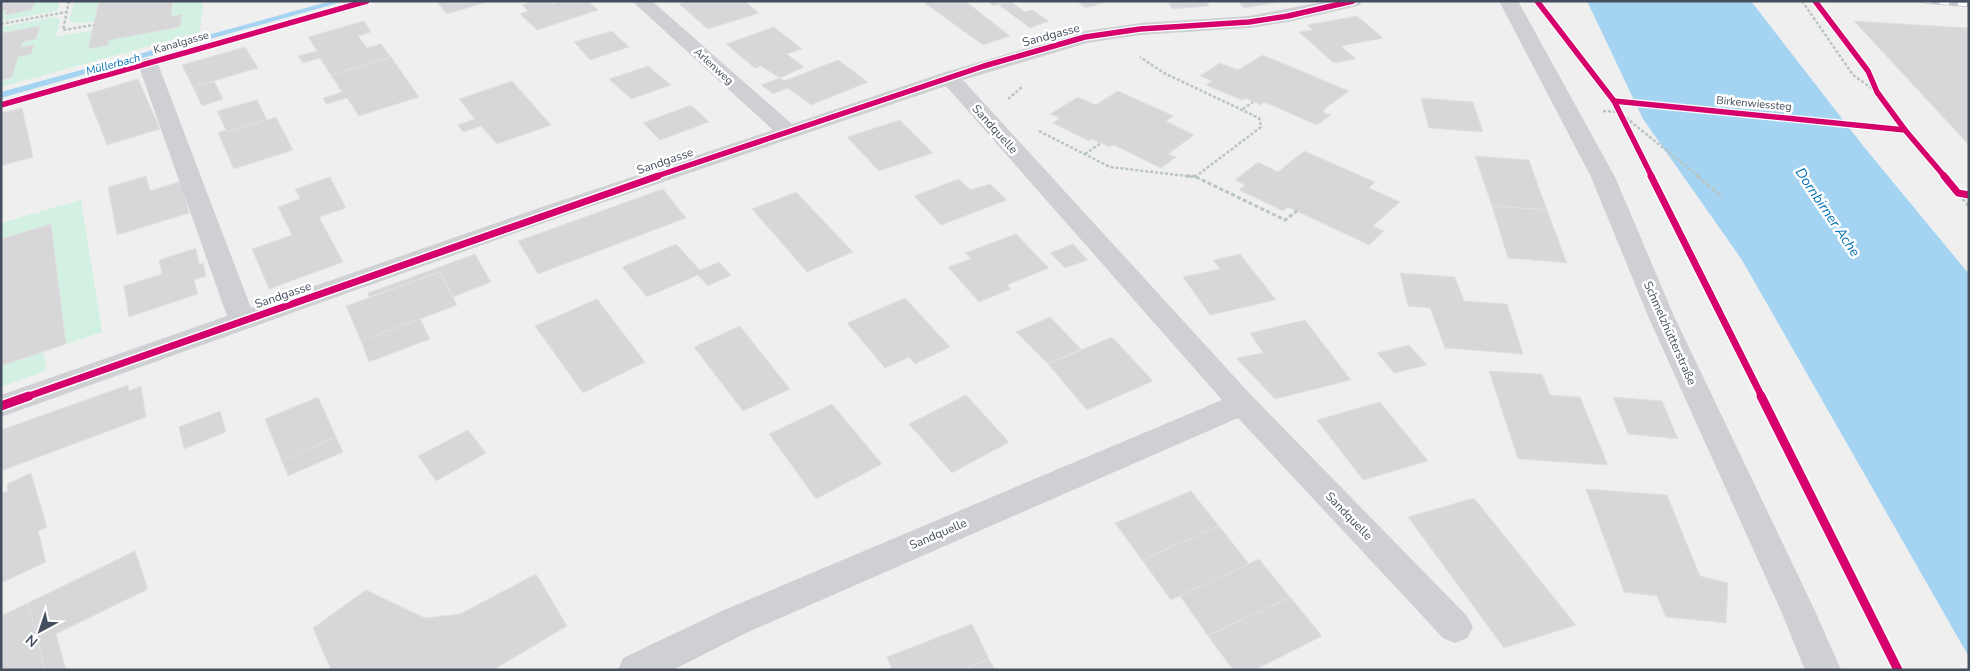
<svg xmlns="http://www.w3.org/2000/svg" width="1970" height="671" font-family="'Nunito Sans',sans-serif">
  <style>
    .green { fill: #d2f1e3 }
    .water { fill: #a4d4f2 }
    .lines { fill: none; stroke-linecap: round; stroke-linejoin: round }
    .stream { fill: #a4d4f2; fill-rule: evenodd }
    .building { fill: #d7d7d9; stroke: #e1e1e2 }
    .path-far1 { stroke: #b9c5c4; stroke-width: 2.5; stroke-dasharray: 3 2; stroke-linecap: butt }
    .path { stroke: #b9c5c4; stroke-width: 3; stroke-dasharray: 4 2.5; stroke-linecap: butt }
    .street { fill: #ced0d4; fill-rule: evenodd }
    .rail-casing { stroke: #c6c8cb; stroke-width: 4.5 }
    .rail { stroke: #fff; stroke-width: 3; stroke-dasharray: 9; stroke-linecap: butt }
    .cycleway-far2-casing { stroke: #fff; stroke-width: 8 }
    .cycleway-far1-casing { stroke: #fff; stroke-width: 10 }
    .cycleway-casing { stroke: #fff; stroke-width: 12 }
    .cycleway-far2 { stroke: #d6006c; stroke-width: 5.5 }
    .cycleway-far1 { stroke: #d6006c; stroke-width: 7 }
    .cycleway { stroke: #d6006c; stroke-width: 9 }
    .labels { text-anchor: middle; stroke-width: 5; stroke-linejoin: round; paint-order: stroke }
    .far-street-label { font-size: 11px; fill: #454e5e; stroke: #fff }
    .far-water-label { font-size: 11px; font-style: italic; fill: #0070b6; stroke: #fff }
    .street-label { font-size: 12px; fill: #454e5e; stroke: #fff }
    .water-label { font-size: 14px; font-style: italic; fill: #0070b6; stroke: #fff }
  </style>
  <rect width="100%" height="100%" fill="#f0efef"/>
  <!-- green -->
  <g class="green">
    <polygon points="35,1 60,1 57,11 1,21 1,11 7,10 5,15 32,10"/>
    <polygon points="75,1 99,1 95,22 74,23 69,20"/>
    <polygon points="173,1 203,1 200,32 1,87 1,80 12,77 18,57 31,54 33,45 21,47 23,42 36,39 40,26 1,33 1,27 54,17 60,19 56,37 93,30 89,49 108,45 109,40 171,16"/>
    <polygon points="81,200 102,332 66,344 51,224 1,239 1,223"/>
    <polygon points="44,352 46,371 1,387 1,366"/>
  </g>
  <!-- water -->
  <polygon class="water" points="1587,1 1751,1 1864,147 1969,274 1969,657 1742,260 1643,119"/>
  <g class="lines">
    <!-- stream -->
    <polygon class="stream" points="331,1 345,1 1,98 1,92"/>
  </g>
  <!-- building -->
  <g class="building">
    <polygon points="1,1 35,1 32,10 5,15 7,10 1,11"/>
    <polygon points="99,1 173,1 171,16 182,14 180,27 109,40 108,45 88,49"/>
    <polygon points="436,1 487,1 487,2 447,14"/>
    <polygon points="536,1 549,1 552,4 560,1 588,1 598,10 537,30 520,14 528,11 522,5"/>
    <polygon points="687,1 745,1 759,13 708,29 679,4"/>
    <polygon points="922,1 965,1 1010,36 983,45"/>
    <polygon points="987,1 1010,1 993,6"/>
    <polygon points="1010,1 1025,12 1032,10 1049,21 1030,28 999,5"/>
    <polygon points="1076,1 1109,1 1086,8"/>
    <polygon points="1168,1 1206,1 1209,6 1172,9"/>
    <polygon points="1238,1 1286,1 1244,8"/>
    <polygon points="1357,16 1383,38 1341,46 1356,59 1334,63 1299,32 1313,30 1307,25"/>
    <polygon points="364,21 371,32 358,36 367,48 381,44 391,57 331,75 320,58 303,63 298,56 317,51 308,37"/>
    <polygon points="1854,21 1969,28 1969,145"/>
    <polygon points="40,26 36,39 23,42 21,47 34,45 31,54 18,57 12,77 1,80 1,33"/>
    <polygon points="774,27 802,49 787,54 804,67 780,78 761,66 755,68 726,44"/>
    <polygon points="612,31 629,47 590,60 574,42"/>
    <polygon points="245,47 258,68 193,87 182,65"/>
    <polygon points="1263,55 1349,91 1327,107 1323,112 1331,115 1317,125 1264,102 1261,105 1245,98 1242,100 1206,85 1212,81 1200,76 1220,63 1238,70"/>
    <polygon points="391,57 419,97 359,116 347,98 326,104 323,98 342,92 331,75"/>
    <polygon points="838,60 868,82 811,105 788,88 773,94 761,85 780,78 784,81"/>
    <polygon points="648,66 671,85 631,99 609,79"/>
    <polygon points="138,79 160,129 107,145 87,94"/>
    <polygon points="214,81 223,99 202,106 193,87"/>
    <polygon points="512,81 551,125 497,144 481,126 463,132 458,125 475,119 459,99"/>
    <polygon points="1118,91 1174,116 1166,121 1194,135 1168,154 1176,157 1161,168 1114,145 1110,147 1092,139 1089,141 1053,123 1060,118 1050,114 1078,97 1096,105"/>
    <polygon points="1421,98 1473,102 1483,132 1429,128"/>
    <polygon points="257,100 267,120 227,132 217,111"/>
    <polygon points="691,105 709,122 660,140 643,123"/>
    <polygon points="22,108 33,157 1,166 1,113"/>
    <polygon points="276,117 293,150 234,169 218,133 226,130 227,132"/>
    <polygon points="900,120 933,153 879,171 847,137"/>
    <polygon points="1304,151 1375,182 1369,188 1400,202 1373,226 1384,231 1369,245 1288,207 1283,211 1239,190 1245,185 1235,180 1258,162 1278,172"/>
    <polygon points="1475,156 1529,160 1547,210 1492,206"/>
    <polygon points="146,176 150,191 181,181 189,213 117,235 108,187"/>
    <polygon points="330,177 346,208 319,217 343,262 269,289 252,249 292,235 278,207 300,199 295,189"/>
    <polygon points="959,179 971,190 990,184 1007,200 941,225 914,196"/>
    <polygon points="663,189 686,218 538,274 518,241"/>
    <polygon points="796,192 853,252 807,272 752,209"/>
    <polygon points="1492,206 1547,210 1567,263 1508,258"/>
    <polygon points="51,224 66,344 1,366 1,239"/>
    <polygon points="1016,234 1049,268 1007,285 1011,289 979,302 948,267 971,259 965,253"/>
    <polygon points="676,244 700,270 719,262 731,275 708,286 698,275 647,297 622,267"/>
    <polygon points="1073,244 1088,260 1065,268 1050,253"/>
    <polygon points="196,248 199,265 203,263 206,276 194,280 198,294 129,317 124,286 162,274 159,260"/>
    <polygon points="475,254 491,282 453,297 440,272 369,297 368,293"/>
    <polygon points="1240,254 1276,300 1210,315 1183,277 1220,269 1213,260"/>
    <polygon points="440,272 457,305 361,341 346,306"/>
    <polygon points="1400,273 1455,277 1464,301 1507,304 1523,354 1445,348 1430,308 1408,306"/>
    <polygon points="905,298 950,347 915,364 909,357 885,368 847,323"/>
    <polygon points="597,299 645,362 583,393 535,326"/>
    <polygon points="1050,317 1081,349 1048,364 1016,332"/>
    <polygon points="420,319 430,339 369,362 361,341"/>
    <polygon points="1305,320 1351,380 1275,399 1236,358 1263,353 1250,333"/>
    <polygon points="740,326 790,389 743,411 694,347"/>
    <polygon points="1112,337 1153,381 1087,410 1048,364"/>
    <polygon points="1409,345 1427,365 1394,373 1377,353"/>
    <polygon points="1489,371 1542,374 1550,395 1580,397 1608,465 1518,459"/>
    <polygon points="128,385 129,391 141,386 146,417 1,471 1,430"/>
    <polygon points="966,395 1009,442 952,473 909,424"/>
    <polygon points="318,397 336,437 282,461 265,419"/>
    <polygon points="1613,397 1662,401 1678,439 1628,434"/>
    <polygon points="1380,402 1428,461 1363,480 1317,420"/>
    <polygon points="832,404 882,464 816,499 769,434"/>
    <polygon points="220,411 226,432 184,449 179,427"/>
    <polygon points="468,430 486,453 436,481 418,456"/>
    <polygon points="336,437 343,452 288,476 282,461"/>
    <polygon points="31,473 47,527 38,531 46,562 1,583 1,494 8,491 7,484"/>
    <polygon points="1586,489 1667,495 1700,576 1728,583 1726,623 1666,617 1657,596 1624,592"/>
    <polygon points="1191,491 1219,526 1142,560 1115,523"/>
    <polygon points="1474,498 1576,625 1504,648 1408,517"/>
    <polygon points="1219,526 1249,564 1171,600 1142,560"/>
    <polygon points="135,551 148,589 56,634 66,670 45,670 28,603"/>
    <polygon points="1259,559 1290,597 1208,636 1180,596"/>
    <polygon points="536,574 567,626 493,670 331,670 313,628 366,590 425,618 460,614"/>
    <polygon points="1290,597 1322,636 1255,670 1233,670 1208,636"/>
    <polygon points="28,603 45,670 1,670 1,616"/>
    <polygon points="972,624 989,659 962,670 892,670 887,657"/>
    <polygon points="989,659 995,670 962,670"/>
  </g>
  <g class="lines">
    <!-- path-far1 -->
    <g class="path-far1">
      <polyline points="69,1 63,30 94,25"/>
      <polyline points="1802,1 1853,75 1877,92"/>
      <polyline points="1,24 66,12"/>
      <polyline points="1008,99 1023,86"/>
      <polyline points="1243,109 1253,102"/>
      <polyline points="1603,111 1619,112 1699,177"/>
      <polyline points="1039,131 1110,167 1195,177 1261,127 1259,118 1164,73 1140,57"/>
      <polyline points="1085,154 1101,143"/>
    </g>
    <!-- path -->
    <g class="path">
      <polyline points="1186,176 1196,176"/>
      <polyline points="1697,176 1723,197"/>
      <polyline points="1196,177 1285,220 1297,211"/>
      <polyline points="1958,193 1969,206"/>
    </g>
    <!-- street -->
    <g class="street">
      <polygon points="632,1 652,1 792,124 942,73 1085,31 1140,23 1249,16 1327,1 1362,1 1360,5 1353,7 1288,22 1249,28 1140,35 1087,43 963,80 1252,396 1467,616 1473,627 1467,638 1455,643 1443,638 1238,418 748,632 673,670 618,670 623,658 724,610 1222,400 946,86 566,215 1,417 1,395 227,316 138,64 141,60 148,58 155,60 158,64 251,308 548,205 773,130"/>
      <polygon points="1499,1 1518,1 1615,177 1674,316 1815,611 1841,670 1805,670 1781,611 1648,316 1591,177"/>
    </g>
    <!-- rail casing -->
    <g class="rail-casing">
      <polyline id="rail" points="1922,1 1969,5"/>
    </g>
    <!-- rail -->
    <use href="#rail" class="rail"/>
    <!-- cycleway-far2 casing -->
    <g class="cycleway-far2-casing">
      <g id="cycleway-far2">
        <polyline points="1537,1 1614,101 1652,177"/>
        <polyline points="1815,1 1868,71 1877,92 1905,130 1945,177"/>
        <polyline points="1614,101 1905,130"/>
        <polyline points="1,105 367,1"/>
        <polyline points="654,177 984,66 1085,37 1140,29 1249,22 1288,16 1353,1"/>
      </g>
    </g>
    <!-- cycleway-far1 casing -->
    <g class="cycleway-far1-casing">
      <g id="cycleway-far1">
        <polyline points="1651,176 1762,397"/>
        <polyline points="1944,176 1958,193 1969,195"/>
        <polyline points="26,397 658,176"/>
      </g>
    </g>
    <!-- cycleway casing -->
    <g class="cycleway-casing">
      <g id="cycleway">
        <polyline points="1761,396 1898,670"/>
        <polyline points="1,406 29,396"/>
      </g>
    </g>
    <!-- cycleway-far2 -->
    <use href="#cycleway-far2" class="cycleway-far2"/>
    <!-- cycleway-far1 -->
    <use href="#cycleway-far1" class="cycleway-far1"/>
    <!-- cycleway -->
    <use href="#cycleway" class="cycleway"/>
  </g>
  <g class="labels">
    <!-- far-street labels -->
    <g class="far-street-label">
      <text transform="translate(181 42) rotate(-16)" y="4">Kanalgasse</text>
      <text transform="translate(714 66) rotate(42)" y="4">Arlenweg</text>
      <text transform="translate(1754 103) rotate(5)" y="4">Birkenwiessteg</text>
    </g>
    <!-- far-water labels -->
    <g class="far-water-label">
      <text transform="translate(113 64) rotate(-15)" y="4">Müllerbach</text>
    </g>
    <!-- street labels -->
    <g class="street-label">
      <text transform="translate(1051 35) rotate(-15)" y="4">Sandgasse</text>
      <text transform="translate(995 129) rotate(48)" y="4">Sandquelle</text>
      <text transform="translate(665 161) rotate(-19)" y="4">Sandgasse</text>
      <text transform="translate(283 295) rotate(-19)" y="4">Sandgasse</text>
      <text transform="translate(1670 333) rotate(66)" y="4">Schmelzhütterstraße</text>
      <text transform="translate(1349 516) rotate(46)" y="4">Sandquelle</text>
      <text transform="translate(938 534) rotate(-23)" y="4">Sandquelle</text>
    </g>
    <!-- water labels -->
    <g class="water-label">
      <text transform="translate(1828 212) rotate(56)" y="5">Dornbirner Ache</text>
    </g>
  </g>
  <!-- border -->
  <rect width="1970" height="671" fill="none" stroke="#454e5e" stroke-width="5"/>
  <!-- north arrow -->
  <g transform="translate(40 631) rotate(220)" stroke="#ffffff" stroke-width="4" paint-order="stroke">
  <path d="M0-4L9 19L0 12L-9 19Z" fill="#454e5e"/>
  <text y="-8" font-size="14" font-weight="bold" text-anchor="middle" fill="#454e5e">N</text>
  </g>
</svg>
